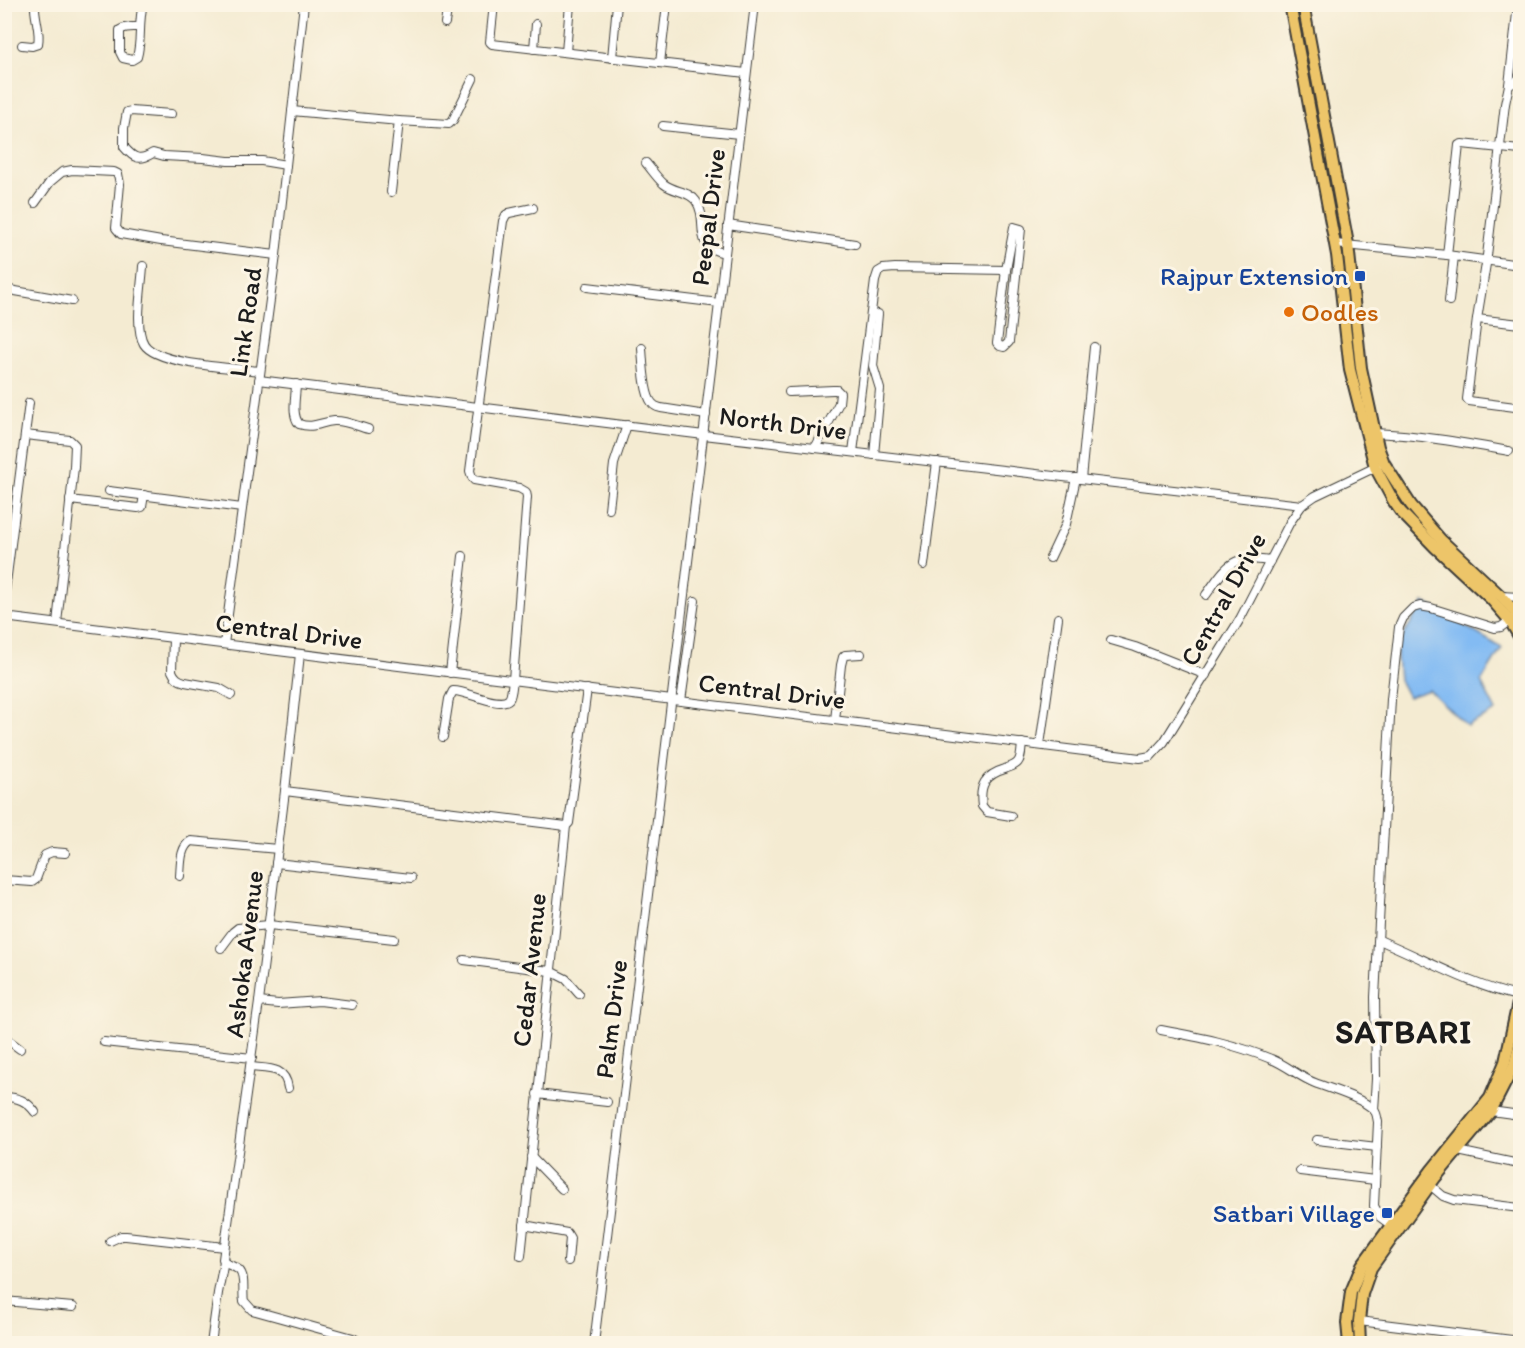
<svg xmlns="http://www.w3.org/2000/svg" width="1525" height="1348" font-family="Itim,sans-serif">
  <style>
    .water { fill: #83bbf3; stroke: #506c88; stroke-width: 1.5 }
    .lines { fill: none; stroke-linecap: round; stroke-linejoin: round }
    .minor-casing { stroke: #3c3b37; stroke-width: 10 }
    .major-casing { stroke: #3c3b37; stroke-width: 14 }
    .minor { stroke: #fff; stroke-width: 8 }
    .major { stroke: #edc569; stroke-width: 10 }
    .transit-dot { fill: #1a4fb4; stroke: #fcf5e5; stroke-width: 2 }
    .food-dot { fill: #e8710a; stroke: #fcf5e5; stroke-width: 2 }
    .labels { text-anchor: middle; stroke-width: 6; stroke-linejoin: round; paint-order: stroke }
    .street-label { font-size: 26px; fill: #1c1c1c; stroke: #fcf5e5 }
    .transit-label { font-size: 26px; fill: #164399; stroke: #fcf5e5; text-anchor: end }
    .food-label { font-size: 26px; fill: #c56008; stroke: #fcf5e5; text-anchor: start }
    .district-label { font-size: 32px; font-weight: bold; letter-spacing: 1.5px; fill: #1c1c1c; stroke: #fcf5e5 }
  </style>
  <rect width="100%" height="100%" fill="#fcf5e5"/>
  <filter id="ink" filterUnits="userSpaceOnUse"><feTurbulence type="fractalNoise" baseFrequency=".0167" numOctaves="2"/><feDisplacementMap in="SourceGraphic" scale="12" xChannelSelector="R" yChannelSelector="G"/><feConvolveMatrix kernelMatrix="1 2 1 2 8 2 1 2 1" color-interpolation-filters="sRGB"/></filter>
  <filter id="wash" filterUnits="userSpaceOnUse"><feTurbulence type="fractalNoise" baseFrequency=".008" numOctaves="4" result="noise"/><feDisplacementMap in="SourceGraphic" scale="24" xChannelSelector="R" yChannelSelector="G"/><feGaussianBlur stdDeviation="1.35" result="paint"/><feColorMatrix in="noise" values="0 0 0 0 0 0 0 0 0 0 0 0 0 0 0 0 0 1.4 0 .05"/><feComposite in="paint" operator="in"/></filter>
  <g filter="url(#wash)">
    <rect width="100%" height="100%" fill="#f4ebd2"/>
    <!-- water -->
    <polygon class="water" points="1424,602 1502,648 1481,682 1496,711 1467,726 1429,690 1408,697 1399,680 1396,646"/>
  </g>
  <g filter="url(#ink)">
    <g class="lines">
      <!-- minor casing -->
      <g class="minor-casing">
        <g id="minor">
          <polyline points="494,4 490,42 492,44 746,73"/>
          <polyline points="445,23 448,4"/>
          <path d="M139 27C132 27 126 26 120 30V52L123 58 132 60 137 57C142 40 138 22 143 4"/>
          <path d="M22 45 32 46 38 44C41 30 34 18 35 4"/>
          <polyline points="534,49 536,24"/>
          <polyline points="566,52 570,4"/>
          <polyline points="612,58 617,4"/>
          <polyline points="660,63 667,4"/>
          <polyline points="1520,76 1516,82 1509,85 1505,104 1486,264 1477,319 1520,324"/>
          <polyline points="1509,85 1518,4"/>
          <polyline points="292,111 399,121 449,124 453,120 473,79"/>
          <path d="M171 114 131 111 127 112 124 128V147C134 159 140 161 153 153L164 156 203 158 228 161H262L286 165"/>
          <polyline points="663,126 739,134"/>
          <path d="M646 163C652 170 657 178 664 184 674 192 689 191 696 201 710 221 690 247 725 253"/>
          <polyline points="391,192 399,121"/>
          <polyline points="35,203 50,182 62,172 72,170 114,172 118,174 120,184 116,228 121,234 161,241 276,255"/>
          <polyline points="728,225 855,244"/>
          <polygon points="1014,227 1021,229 1009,342 1004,347 1000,346 997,343 1006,270"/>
          <polyline points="1335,244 1447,255 1520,265"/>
          <polyline points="1447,255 1459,145 1462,144 1520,150"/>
          <path d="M143 266C142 286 134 328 144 344 157 365 236 368 260 371"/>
          <polyline points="587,287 719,303"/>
          <polyline points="4,289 72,301"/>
          <polyline points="1449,301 1454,256"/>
          <polyline points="1477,319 1467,399 1469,401 1515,407 1520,405"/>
          <path d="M642 348C643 361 644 394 652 403 655 407 657 407 661 408L706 415"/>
          <polyline points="259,380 704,435 1302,505"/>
          <path d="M296 384C296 396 291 414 299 424 314 429 320 422 334 421 345 420 357 426 368 429"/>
          <polyline points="789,392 833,390 837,390 840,393 839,403 815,448"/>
          <path d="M1375 433C1420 435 1464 443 1509 451"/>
          <polyline points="25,435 70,440 75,445 74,467 57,623"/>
          <polyline points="853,452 875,281 878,272 883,269 895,268 1006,270"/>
          <polyline points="874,455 880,389 873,366 878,314"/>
          <polyline points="1081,479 1094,347"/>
          <polyline points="109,491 242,508"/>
          <polyline points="70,500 138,508 142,507 144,495"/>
          <polyline points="609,509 614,464 627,425"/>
          <polyline points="1050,558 1066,524 1076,478"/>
          <polyline points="924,565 937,462"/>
          <path d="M1206 595C1215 583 1225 564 1240 560 1250 558 1260 560 1270 561"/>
          <polyline points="1501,596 1520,597"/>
          <polyline points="4,599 29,403"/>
          <polyline points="4,617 1140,758 1151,756 1164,742 1240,619 1290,522 1302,505 1315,496 1378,466"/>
          <path d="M173 638 172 671C175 678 178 680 185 682L219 688 231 695"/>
          <polyline points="1111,640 1135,647 1206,675"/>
          <polyline points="224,644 276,255 304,4"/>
          <path d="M300 654 285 791 259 1002 223 1259 225 1263C229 1265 235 1267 239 1270 246 1277 242 1292 244 1301L252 1310 353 1338 356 1340 359 1344"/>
          <polyline points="450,673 463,556"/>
          <polyline points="681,701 695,601"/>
          <polyline points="835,720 841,665 843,657 845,655 861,654"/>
          <path d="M443 737 449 699 453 691C466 690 499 709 509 699 512 695 512 685 513 680L527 497 526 492 519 488 474 480 472 477 470 471 503 221 506 215 509 213 533 208"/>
          <polyline points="1040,745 1058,618"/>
          <polyline points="285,791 566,826"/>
          <path d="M1011 816 987 812 982 806C979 785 985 775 1005 769 1009 767 1015 766 1018 762 1022 757 1021 749 1022 743"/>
          <polyline points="276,863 411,878"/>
          <path d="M180 876C181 864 180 847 191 841L278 849"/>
          <polyline points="4,880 32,882 36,879 45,855 52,852 65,853"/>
          <path d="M1379 940C1425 959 1469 985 1518 996"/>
          <polyline points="221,948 233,932 238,928 269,925 394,939"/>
          <polyline points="464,960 550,971 566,979 579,994"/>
          <polyline points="259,1002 278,1004 320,1001 352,1005"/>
          <path d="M1161 1030C1199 1037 1235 1044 1271 1059 1287 1065 1299 1077 1315 1083 1331 1089 1362 1098 1374 1110 1377 1113 1377 1118 1378 1122L1374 1206 1380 1217 1395 1228"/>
          <polyline points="4,1037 20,1049"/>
          <polyline points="104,1042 252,1058"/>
          <path d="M250 1067C268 1069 285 1066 288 1088"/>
          <polyline points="537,1094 607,1102"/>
          <path d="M4 1097C18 1097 27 1101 35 1112"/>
          <polyline points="1374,1110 1376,1079 1375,997 1391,699 1399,627 1403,618 1413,608 1420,606 1431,608 1495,628 1501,627 1512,619"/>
          <polyline points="1491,1111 1520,1115"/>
          <polyline points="1317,1140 1377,1147"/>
          <polyline points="1458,1151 1514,1163"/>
          <polyline points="531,1157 562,1189"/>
          <polyline points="1300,1171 1375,1180"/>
          <polyline points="1430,1185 1443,1196 1454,1200 1520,1208"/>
          <polyline points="524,1225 567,1233 570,1238 568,1261"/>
          <polyline points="110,1241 121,1236 126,1236 224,1247"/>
          <polyline points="521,1256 566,826 569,823 587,689"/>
          <polyline points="4,1301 73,1307"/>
          <polyline points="1359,1321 1520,1341"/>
          <polyline points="211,1344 218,1293 224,1261"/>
          <polyline points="594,1344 755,4"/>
        </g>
      </g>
      <!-- major casing -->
      <g class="major-casing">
        <g id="major">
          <polyline points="1290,4 1337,255 1350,370 1375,467 1394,502 1401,512 1435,547 1490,598 1510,621 1520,638"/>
          <polyline points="1303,4 1348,244 1361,368 1378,447 1384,463 1411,505 1441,540 1501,596 1520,618"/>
          <polyline points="1349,1344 1347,1323 1351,1292 1362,1265 1431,1171 1490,1098 1505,1062 1518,1003 1520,964"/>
          <polyline points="1360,1344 1359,1321 1362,1294 1371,1268 1435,1178 1491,1111 1514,1066 1520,1042"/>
        </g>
      </g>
      <!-- minor -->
      <use href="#minor" class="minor"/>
      <!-- major -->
      <use href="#major" class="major"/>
    </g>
  </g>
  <!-- markers -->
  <g class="transit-dot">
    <rect x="1354" y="270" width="12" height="12" rx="3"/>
    <rect x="1381" y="1207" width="12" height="12" rx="3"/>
  </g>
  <circle class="food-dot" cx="1289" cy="312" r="6"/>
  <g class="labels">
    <!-- street labels -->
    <g class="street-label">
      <text transform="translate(708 217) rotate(-83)" y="9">Peepal Drive</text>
      <text transform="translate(245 322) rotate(-82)" y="9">Link Road</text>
      <text transform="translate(783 423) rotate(7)" y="9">North Drive</text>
      <text transform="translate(1223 599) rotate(-61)" y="9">Central Drive</text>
      <text transform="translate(289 631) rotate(7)" y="9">Central Drive</text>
      <text transform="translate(772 691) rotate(7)" y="9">Central Drive</text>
      <text transform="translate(244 954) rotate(-83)" y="9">Ashoka Avenue</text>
      <text transform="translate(529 970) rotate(-84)" y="9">Cedar Avenue</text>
      <text transform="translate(611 1019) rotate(-83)" y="9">Palm Drive</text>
    </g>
    <!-- transit labels -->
    <g class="transit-label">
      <text x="1348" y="285">Rajpur Extension</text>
      <text x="1375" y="1222">Satbari Village</text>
    </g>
    <!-- food labels -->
    <g class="food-label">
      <text x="1301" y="321">Oodles</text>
    </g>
    <!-- district labels -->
    <g class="district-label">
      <text x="1404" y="1043">SATBARI</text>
    </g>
  </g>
  <!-- margin -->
  <rect width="1525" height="1348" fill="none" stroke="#fcf5e5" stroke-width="24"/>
</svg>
